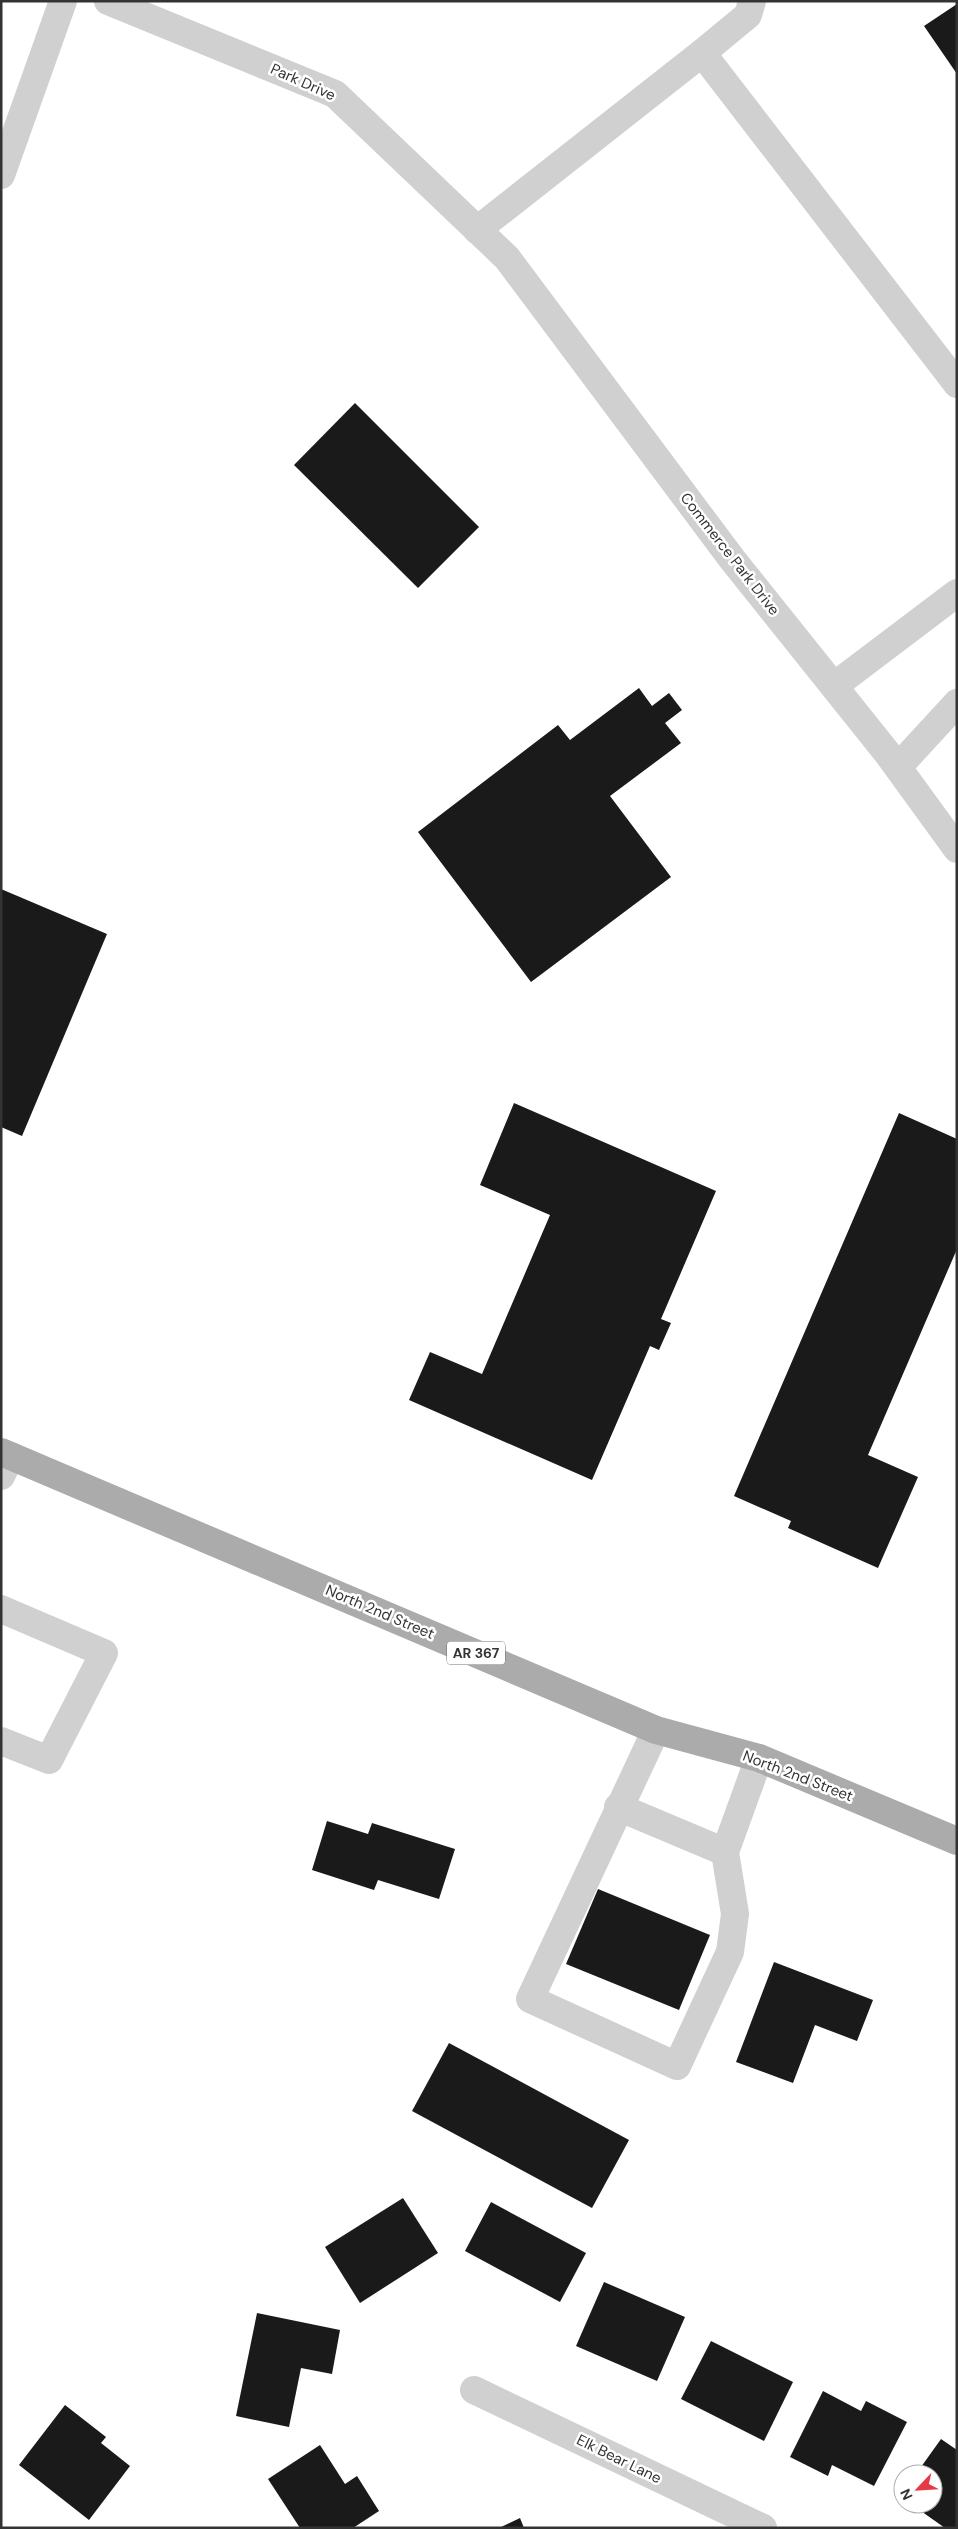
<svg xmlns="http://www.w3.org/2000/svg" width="958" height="2529" font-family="'DM Sans',sans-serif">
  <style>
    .building { fill: #1a1a1a }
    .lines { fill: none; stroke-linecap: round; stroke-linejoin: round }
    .minor { stroke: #d0d0d0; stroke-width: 28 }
    .major { stroke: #ababab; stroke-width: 28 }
    .labels { text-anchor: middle; stroke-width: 5; stroke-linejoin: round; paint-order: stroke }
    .shield { fill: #fff; stroke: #707070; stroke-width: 1 }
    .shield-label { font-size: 14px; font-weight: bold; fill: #333 }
    .street-label { font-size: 15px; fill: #333; stroke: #fff }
  </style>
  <rect width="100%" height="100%" fill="#fff"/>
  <!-- building -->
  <g class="building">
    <polygon points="957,4 957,74 924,26"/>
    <polygon points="355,403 479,527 418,588 294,465"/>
    <polygon points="639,688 652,706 669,693 682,710 665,723 681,743 610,796 671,877 531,982 418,832 558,725 570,740"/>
    <polygon points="1,889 107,934 22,1136 1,1127"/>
    <polygon points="514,1103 716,1191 661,1319 671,1323 659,1350 650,1346 592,1480 409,1400 430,1352 482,1374 550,1215 480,1185"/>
    <polygon points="899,1113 957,1139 957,1249 868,1455 918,1477 878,1568 788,1528 791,1521 734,1496"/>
    <polygon points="327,1821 368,1834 372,1823 455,1849 439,1899 378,1880 374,1890 312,1870"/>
    <polygon points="598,1889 710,1935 679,2010 566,1964"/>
    <polygon points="774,1962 873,2000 857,2041 815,2025 793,2083 736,2062"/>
    <polygon points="449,2043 629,2140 592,2208 412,2111"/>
    <polygon points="403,2198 438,2253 360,2303 325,2247"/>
    <polygon points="491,2202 586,2253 560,2302 465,2251"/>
    <polygon points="604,2282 685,2317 657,2381 576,2346"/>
    <polygon points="257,2313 340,2330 332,2374 301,2368 289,2427 236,2416"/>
    <polygon points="711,2341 793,2382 764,2441 681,2399"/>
    <polygon points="823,2391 861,2411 866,2401 907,2422 874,2486 832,2465 828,2476 790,2457"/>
    <polygon points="65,2405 106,2437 101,2443 130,2466 89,2520 19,2465"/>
    <polygon points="941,2439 957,2450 957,2528 945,2528 911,2504 933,2504 933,2474 916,2474"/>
    <polygon points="320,2445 345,2484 357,2476 379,2511 353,2528 300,2528 268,2479"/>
    <polygon points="520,2518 524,2528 499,2528"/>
  </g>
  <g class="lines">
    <!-- minor -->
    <g class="minor">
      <polyline points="108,1 335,94 507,258 732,559 888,754 957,849"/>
      <polyline points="702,53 748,15 752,1"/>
      <polyline points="1,175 63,1"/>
      <polyline points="477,230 702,53 957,384"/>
      <polyline points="834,686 957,593"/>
      <polyline points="898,767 957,703"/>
      <polyline points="1,1476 11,1456"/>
      <polyline points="1,1609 104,1653 49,1760 1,1741"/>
      <polyline points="656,1730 530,1999 677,2066 730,1952 735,1914 725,1852 759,1758"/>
      <polyline points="618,1807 725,1852"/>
      <polyline points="474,2390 763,2528"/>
    </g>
    <!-- major -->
    <polyline class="major" points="1,1452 656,1730 759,1758 957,1841"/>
  </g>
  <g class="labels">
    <!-- shield labels -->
    <rect class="shield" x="447" y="1641.5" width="58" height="23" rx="4"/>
    <g class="shield-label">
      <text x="476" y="1658">AR 367</text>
    </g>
    <!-- street labels -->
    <g class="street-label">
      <text transform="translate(303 82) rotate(24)" y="5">Park Drive</text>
      <text transform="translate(730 554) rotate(52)" y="5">Commerce Park Drive</text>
      <text transform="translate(380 1612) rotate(23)" y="5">North 2nd Street</text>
      <text transform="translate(798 1776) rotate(21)" y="5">North 2nd Street</text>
      <text transform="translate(619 2459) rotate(26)" y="5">Elk Bear Lane</text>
    </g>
  </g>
  <!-- border -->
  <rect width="958" height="2529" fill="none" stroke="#333333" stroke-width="5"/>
  <!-- north arrow -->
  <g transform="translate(918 2489) rotate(245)"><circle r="24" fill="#ffffff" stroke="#adadad"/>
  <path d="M0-4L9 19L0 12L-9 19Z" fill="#e63946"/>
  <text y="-8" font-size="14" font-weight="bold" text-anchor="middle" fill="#333333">N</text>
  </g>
</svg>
